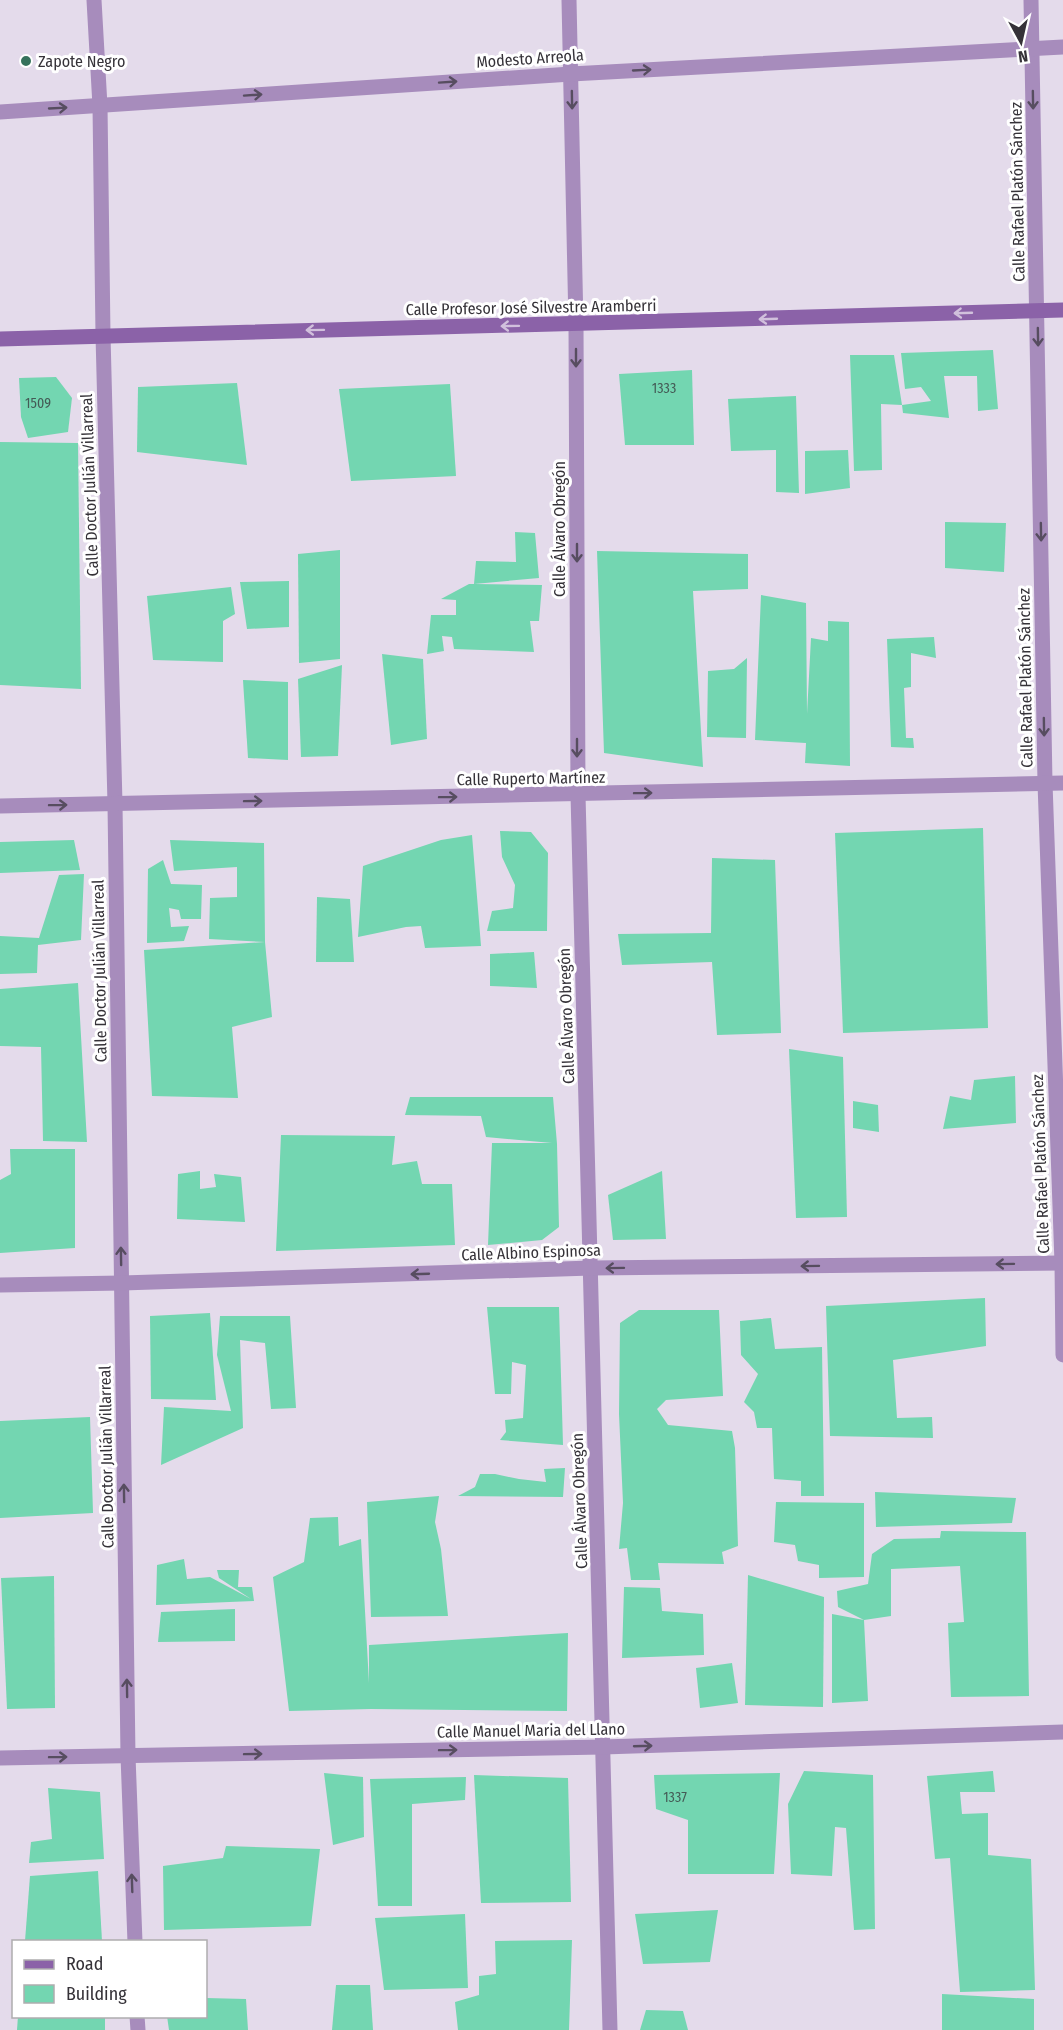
<svg xmlns="http://www.w3.org/2000/svg" width="1063" height="2030" font-family="'Fira Sans Condensed',sans-serif">
  <style>
    .building { fill: #73d6b1 }
    .lines { fill: none; stroke-linecap: round; stroke-linejoin: round }
    .minor { stroke: #a78cbc; stroke-width: 15 }
    .secondary { stroke: #8b62a8; stroke-width: 15 }
    .oneway { stroke: #574d60 }
    .oneway2 { stroke: #d1c0dc }
    .poi-dot { fill: #36725c; stroke: #fff; stroke-width: 2 }
    .labels { text-anchor: middle; stroke-width: 6; stroke-linejoin: round; paint-order: stroke }
    .number-label { font-size: 14px; fill: #445b56 }
    .street-label { font-size: 16px; fill: #353238; stroke: #fff }
    .poi-label { font-size: 16px; fill: #353238; stroke: #fff; text-anchor: start }
  </style>
  <rect width="100%" height="100%" fill="#e4dbeb"/>
  <!-- building -->
  <g class="building">
    <polygon points="993,350 998,409 978,411 977,376 944,376 949,418 903,413 902,405 931,401 921,387 905,389 901,353"/>
    <polygon points="850,355 894,355 902,405 881,404 882,470 854,471"/>
    <polygon points="692,370 694,445 625,445 619,374"/>
    <polygon points="56,377 72,398 68,432 28,438 21,417 19,378"/>
    <polygon points="237,383 247,465 137,452 138,387"/>
    <polygon points="450,384 456,476 351,481 339,389"/>
    <polygon points="796,396 799,493 776,492 776,450 731,451 728,399"/>
    <polygon points="0,442 78,443 81,689 0,685"/>
    <polygon points="848,450 850,488 805,494 805,451"/>
    <polygon points="945,522 1006,523 1004,572 945,568"/>
    <polygon points="515,532 535,533 539,578 474,584 542,585 539,621 530,621 534,652 454,649 452,637 442,636 444,651 427,654 431,615 456,615 456,600 441,599 469,584 474,584 476,561 516,562"/>
    <polygon points="340,550 340,659 299,663 298,554"/>
    <polygon points="597,551 748,554 748,589 693,591 703,767 604,753"/>
    <polygon points="289,581 289,627 247,629 240,582"/>
    <polygon points="231,587 235,614 223,621 223,662 153,660 147,596"/>
    <polygon points="761,595 806,603 807,714 811,638 828,641 828,621 849,622 850,766 805,763 806,743 755,740"/>
    <polygon points="934,637 936,658 911,653 911,687 904,688 906,738 913,738 914,748 891,747 887,639"/>
    <polygon points="382,654 423,659 427,739 391,745"/>
    <polygon points="747,658 746,738 707,737 708,671 734,669"/>
    <polygon points="342,665 338,756 301,757 298,679"/>
    <polygon points="243,680 288,682 288,760 248,758"/>
    <polygon points="983,828 988,1028 843,1033 835,833"/>
    <polygon points="500,831 531,832 548,853 547,931 487,931 492,911 513,908 515,885 502,857"/>
    <polygon points="472,835 481,946 425,948 421,926 406,927 358,937 363,866 441,840"/>
    <polygon points="74,840 80,870 0,873 0,842"/>
    <polygon points="170,840 264,843 265,942 209,939 210,898 237,897 237,867 174,871"/>
    <polygon points="712,858 775,860 781,1033 717,1035 712,962 622,965 618,934 711,933"/>
    <polygon points="163,860 171,884 202,885 201,919 181,919 179,910 169,908 171,927 189,926 184,941 147,943 148,869"/>
    <polygon points="84,874 81,940 38,945 37,973 0,974 0,936 39,938 59,875"/>
    <polygon points="317,897 350,899 354,962 316,962"/>
    <polygon points="265,942 272,1017 232,1027 238,1098 152,1096 144,950"/>
    <polygon points="534,952 537,988 490,986 490,954"/>
    <polygon points="78,983 87,1142 43,1141 41,1047 0,1046 0,989"/>
    <polygon points="789,1049 843,1057 847,1217 796,1218"/>
    <polygon points="1015,1076 1016,1123 943,1129 950,1096 971,1100 974,1080"/>
    <polygon points="410,1097 553,1097 557,1144 559,1227 542,1240 488,1245 492,1143 552,1143 486,1137 481,1116 405,1115"/>
    <polygon points="853,1101 878,1105 879,1132 853,1128"/>
    <polygon points="281,1135 395,1136 392,1165 417,1161 422,1184 452,1184 455,1245 276,1251"/>
    <polygon points="10,1149 75,1149 75,1248 0,1253 0,1180 11,1174"/>
    <polygon points="200,1171 200,1189 216,1187 214,1174 241,1177 245,1222 177,1219 178,1174"/>
    <polygon points="662,1171 666,1239 613,1240 608,1195"/>
    <polygon points="985,1298 986,1346 893,1360 897,1418 932,1417 933,1438 830,1436 826,1306"/>
    <polygon points="487,1307 559,1307 563,1445 500,1440 506,1432 505,1420 523,1418 526,1365 512,1362 511,1394 495,1394"/>
    <polygon points="639,1310 719,1310 723,1396 666,1400 657,1409 668,1425 732,1431 735,1448 738,1546 722,1552 724,1564 658,1563 660,1580 631,1580 627,1548 619,1549 623,1503 619,1414 620,1323"/>
    <polygon points="210,1313 216,1400 151,1399 150,1316"/>
    <polygon points="220,1316 290,1316 296,1408 271,1409 265,1343 240,1340 243,1428 161,1465 164,1407 231,1411 217,1355"/>
    <polygon points="771,1318 775,1349 822,1347 824,1496 801,1496 801,1481 774,1479 772,1428 757,1428 754,1412 744,1402 758,1374 741,1355 740,1321"/>
    <polygon points="90,1417 93,1513 0,1518 0,1421"/>
    <polygon points="565,1468 563,1497 458,1496 475,1487 480,1474 495,1474 519,1479 546,1482 544,1469"/>
    <polygon points="875,1492 1016,1498 1012,1523 876,1527"/>
    <polygon points="439,1496 435,1522 441,1549 448,1616 371,1617 367,1502"/>
    <polygon points="776,1502 864,1503 864,1577 819,1578 819,1565 798,1561 795,1545 774,1542"/>
    <polygon points="338,1517 339,1546 361,1539 369,1683 369,1645 568,1633 567,1711 371,1709 289,1711 273,1577 304,1562 310,1518"/>
    <polygon points="941,1531 1026,1532 1029,1696 951,1697 948,1623 964,1622 960,1566 891,1569 891,1616 864,1620 868,1701 832,1703 832,1614 864,1620 838,1607 837,1591 868,1584 872,1554 894,1539 940,1538"/>
    <polygon points="184,1559 187,1579 210,1577 251,1599 219,1578 217,1570 239,1570 238,1587 252,1587 254,1601 156,1605 157,1565"/>
    <polygon points="748,1575 824,1597 823,1707 745,1705"/>
    <polygon points="54,1576 55,1708 7,1709 1,1578"/>
    <polygon points="624,1587 660,1588 662,1611 703,1614 704,1655 622,1658"/>
    <polygon points="235,1609 235,1641 158,1642 161,1612"/>
    <polygon points="732,1663 738,1703 700,1708 696,1668"/>
    <polygon points="804,1771 873,1775 875,1929 854,1930 846,1828 835,1827 832,1876 791,1874 788,1804"/>
    <polygon points="993,1771 995,1792 960,1792 962,1814 988,1813 988,1855 1031,1859 1035,1990 960,1992 950,1858 935,1859 927,1776"/>
    <polygon points="324,1773 363,1777 364,1837 333,1845"/>
    <polygon points="780,1773 774,1874 688,1874 688,1820 656,1809 654,1775"/>
    <polygon points="474,1775 568,1778 571,1902 481,1903"/>
    <polygon points="466,1777 465,1800 412,1804 412,1906 378,1906 370,1779"/>
    <polygon points="48,1788 100,1792 104,1859 29,1863 31,1842 52,1839"/>
    <polygon points="226,1846 320,1849 311,1926 164,1930 163,1866 223,1858"/>
    <polygon points="98,1871 102,1941 25,1941 30,1876"/>
    <polygon points="718,1910 710,1962 643,1964 635,1914"/>
    <polygon points="465,1914 468,1988 384,1990 375,1918"/>
    <polygon points="572,1940 569,2030 458,2030 455,2002 479,1995 479,1976 496,1974 495,1941"/>
    <polygon points="336,1985 370,1985 373,2030 332,2030"/>
    <polygon points="942,1994 1034,1999 1034,2030 942,2030"/>
    <polygon points="206,1998 246,1999 248,2030 169,2030 167,2016 206,2016"/>
    <polygon points="646,2010 683,2011 688,2030 640,2030"/>
    <polygon points="18,2016 105,2016 105,2030 17,2030"/>
  </g>
  <g class="lines">
    <!-- minor -->
    <g class="minor">
      <polyline points="94,0 100,106 103,335 115,804 128,1756 135,1942"/>
      <polyline points="569,0 576,325 578,795 610,2030"/>
      <polyline points="1031,0 1045,783 1062,1263 1063,1355"/>
      <polyline points="0,112 571,74 1063,47"/>
      <polyline points="0,806 1063,783"/>
      <polyline points="0,1285 122,1283 591,1268 1063,1263"/>
      <polyline points="0,1758 603,1747 1063,1732"/>
      <polyline points="137,2016 138,2030"/>
    </g>
    <!-- secondary -->
    <polyline class="secondary" points="0,339 1063,310"/>
  </g>
  <!-- one-way arrows -->
  <defs><path id="oneway-shaft" d="M-6 0H5M1.5-3L5.5 0L1.5 3" fill="none" stroke-width="1.6" stroke-linecap="round" stroke-linejoin="round" transform="scale(1.5)"/></defs>
  <g class="oneway">
    <use href="#oneway-shaft" transform="translate(642 70) rotate(-3)"/>
    <use href="#oneway-shaft" transform="translate(448 82) rotate(-4)"/>
    <use href="#oneway-shaft" transform="translate(253 95) rotate(-4)"/>
    <use href="#oneway-shaft" transform="translate(572 100) rotate(89)"/>
    <use href="#oneway-shaft" transform="translate(1033 100) rotate(89)"/>
    <use href="#oneway-shaft" transform="translate(58 108) rotate(-3)"/>
    <use href="#oneway-shaft" transform="translate(1038 337) rotate(89)"/>
    <use href="#oneway-shaft" transform="translate(576 358) rotate(90)"/>
    <use href="#oneway-shaft" transform="translate(1041 532) rotate(89)"/>
    <use href="#oneway-shaft" transform="translate(577 553) rotate(90)"/>
    <use href="#oneway-shaft" transform="translate(1044 727) rotate(89)"/>
    <use href="#oneway-shaft" transform="translate(577 748) rotate(90)"/>
    <use href="#oneway-shaft" transform="translate(643 793) rotate(-1)"/>
    <use href="#oneway-shaft" transform="translate(448 797) rotate(-1)"/>
    <use href="#oneway-shaft" transform="translate(253 801) rotate(-1)"/>
    <use href="#oneway-shaft" transform="translate(58 805) rotate(-1)"/>
    <use href="#oneway-shaft" transform="translate(121 1256) rotate(-91)"/>
    <use href="#oneway-shaft" transform="translate(1005 1264) rotate(179)"/>
    <use href="#oneway-shaft" transform="translate(810 1266) rotate(179)"/>
    <use href="#oneway-shaft" transform="translate(615 1268) rotate(179)"/>
    <use href="#oneway-shaft" transform="translate(420 1274) rotate(178)"/>
    <use href="#oneway-shaft" transform="translate(124 1493) rotate(-91)"/>
    <use href="#oneway-shaft" transform="translate(127 1688) rotate(-91)"/>
    <use href="#oneway-shaft" transform="translate(643 1746) rotate(-2)"/>
    <use href="#oneway-shaft" transform="translate(448 1750) rotate(-1)"/>
    <use href="#oneway-shaft" transform="translate(253 1754) rotate(-1)"/>
    <use href="#oneway-shaft" transform="translate(58 1757) rotate(-1)"/>
    <use href="#oneway-shaft" transform="translate(132 1883) rotate(-92)"/>
  </g>
  <g class="oneway2">
    <use href="#oneway-shaft" transform="translate(963 313) rotate(178)"/>
    <use href="#oneway-shaft" transform="translate(768 319) rotate(178)"/>
    <use href="#oneway-shaft" transform="translate(510 326) rotate(179)"/>
    <use href="#oneway-shaft" transform="translate(315 330) rotate(179)"/>
  </g>
  <!-- markers -->
  <circle class="poi-dot" cx="26" cy="61" r="6"/>
  <g class="labels">
    <!-- number labels -->
    <g class="number-label">
      <text x="664" y="393">1333</text>
      <text x="38" y="408">1509</text>
      <text x="675" y="1802">1337</text>
    </g>
    <!-- street labels -->
    <g class="street-label">
      <text transform="translate(530 58) rotate(-4)" y="6">Modesto Arreola</text>
      <text transform="translate(1017 192) rotate(-91)" y="6">Calle Rafael Platón Sánchez</text>
      <text transform="translate(531 307) rotate(-1)" y="6">Calle Profesor José Silvestre Aramberri</text>
      <text transform="translate(89 485) rotate(-92)" y="6">Calle Doctor Julián Villarreal</text>
      <text transform="translate(559 529) rotate(-90)" y="6">Calle Álvaro Obregón</text>
      <text transform="translate(1025 678) rotate(-91)" y="6">Calle Rafael Platón Sánchez</text>
      <text transform="translate(531 778) rotate(-1)" y="6">Calle Ruperto Martínez</text>
      <text transform="translate(99 971) rotate(-91)" y="6">Calle Doctor Julián Villarreal</text>
      <text transform="translate(566 1016) rotate(-92)" y="6">Calle Álvaro Obregón</text>
      <text transform="translate(1040 1164) rotate(-92)" y="6">Calle Rafael Platón Sánchez</text>
      <text transform="translate(531 1252) rotate(-2)" y="6">Calle Albino Espinosa</text>
      <text transform="translate(106 1457) rotate(-91)" y="6">Calle Doctor Julián Villarreal</text>
      <text transform="translate(579 1501) rotate(-92)" y="6">Calle Álvaro Obregón</text>
      <text transform="translate(531 1730) rotate(-1)" y="6">Calle Manuel Maria del Llano</text>
    </g>
    <!-- poi labels -->
    <g class="poi-label">
      <text x="38" y="67">Zapote Negro</text>
    </g>
  </g>
  <!-- legend -->
  <rect x="12" y="1940" width="195" height="78" fill="#ffffff" stroke="#aeadaf" stroke-width="1.5"/>
  <rect x="24" y="1960" width="30" height="9" fill="#8b62a8" stroke="#aeadaf" stroke-width="1.5"/>
  <text x="66" y="1970" font-size="18" fill="#353238">Road</text>
  <rect x="24" y="1985" width="30" height="18" fill="#73d6b1" stroke="#aeadaf" stroke-width="1.5"/>
  <text x="66" y="2000" font-size="18" fill="#353238">Building</text>
  <!-- north arrow -->
  <g transform="translate(1021 42) rotate(172)" stroke="#ffffff" stroke-width="4.5" paint-order="stroke">
  <path d="M0-4.5L10 22L0 15L-10 22Z" fill="#353238"/>
  <text y="-9" font-size="16" font-weight="bold" text-anchor="middle" fill="#353238">N</text>
  </g>
</svg>
